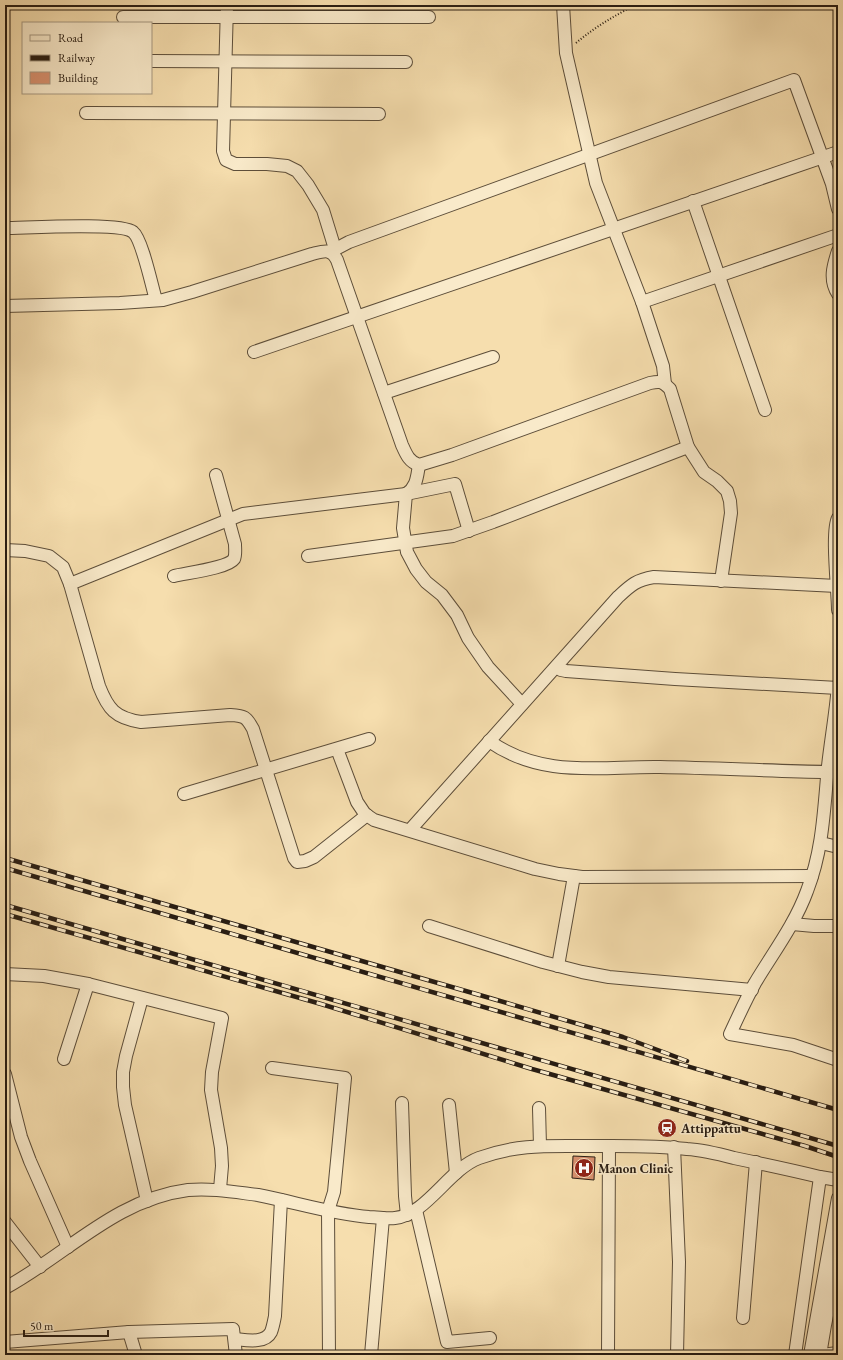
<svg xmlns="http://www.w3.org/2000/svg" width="843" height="1360" font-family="'EB Garamond',serif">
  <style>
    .building { fill: #d7906e; stroke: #2a1e13 }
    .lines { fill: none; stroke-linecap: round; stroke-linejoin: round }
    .minor-casing { stroke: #5d4e3a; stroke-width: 14 }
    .path { stroke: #2a1e13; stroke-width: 2; stroke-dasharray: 1 2; stroke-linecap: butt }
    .minor { stroke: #f9eaca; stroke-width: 12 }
    .rail-casing { stroke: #2a1e13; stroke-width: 4.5 }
    .rail { stroke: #f9eaca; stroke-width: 3; stroke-dasharray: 9; stroke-linecap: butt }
    .labels { text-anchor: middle; stroke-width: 3; stroke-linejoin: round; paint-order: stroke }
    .poi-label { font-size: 13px; font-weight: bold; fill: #2a1e13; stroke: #f9eaca; text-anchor: start }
  </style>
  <rect width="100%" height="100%" fill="#f6deae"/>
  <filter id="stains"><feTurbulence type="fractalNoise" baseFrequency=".005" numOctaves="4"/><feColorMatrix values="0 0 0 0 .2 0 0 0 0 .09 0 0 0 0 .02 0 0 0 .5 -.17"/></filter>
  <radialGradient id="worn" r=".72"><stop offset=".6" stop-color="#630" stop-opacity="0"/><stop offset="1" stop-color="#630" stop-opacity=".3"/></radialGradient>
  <!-- building -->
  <polygon class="building" points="573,1156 595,1157 594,1180 572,1178"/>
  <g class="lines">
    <!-- minor casing -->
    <g class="minor-casing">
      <g id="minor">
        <polyline points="227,5 223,151 226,160 235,164 267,164 287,166 297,171 308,185 323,210 335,249"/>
        <polyline points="563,5 566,53 596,183 642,302 663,366 665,384"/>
        <polyline points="123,17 429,17"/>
        <polyline points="151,61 406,62"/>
        <polyline points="86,113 379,114"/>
        <polyline points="693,201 765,410"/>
        <path d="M5 228C25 228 121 222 133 232 142 239 152 287 156 300"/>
        <path d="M838 251C833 266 829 280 838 294"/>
        <polyline points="330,252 349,242 794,80 832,184 838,209"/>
        <polyline points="642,302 838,235"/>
        <path d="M5 306 120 303 163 300 192 292 312 254C324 251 331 248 337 260L402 445C406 454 409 462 419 465L452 455 650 383C660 381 662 381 670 389L688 447 704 472 717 481 727 491 730 501 731 513 721 581"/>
        <polyline points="254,352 838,152"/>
        <polyline points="384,393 493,357"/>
        <polyline points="406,494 403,528 407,552 416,569 426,582 442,595 457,615 468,638 488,667 522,704"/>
        <path d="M406 494C417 487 417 476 419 465"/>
        <path d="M838 518C831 531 838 592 838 610"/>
        <path d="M5 550 25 551 49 556 63 567 70 584 99 686C108 709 115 718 141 722L230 715C244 716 246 716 253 729L294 858 297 862 305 861 314 857 367 815"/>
        <polyline points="308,556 453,536 493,522 688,447"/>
        <path d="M174 576C186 573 228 568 234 559 236 555 235 549 235 544L216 475"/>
        <polyline points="70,584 243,514 406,494 455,484 469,531"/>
        <polyline points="556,667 561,670 566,671 675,679 838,688"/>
        <path d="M838 685C836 712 831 739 828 766 824 809 823 850 807 891 795 924 773 953 755 983 746 999 738 1017 730 1034L793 1045 838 1060"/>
        <path d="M489 741C543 779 600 766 660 767 716 768 772 771 828 772"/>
        <polyline points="337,749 357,802 365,814 374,820 535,869 559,874 582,877 812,876"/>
        <polyline points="184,794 369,739"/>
        <path d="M410 830 618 597C631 585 636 580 654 577L837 586"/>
        <polyline points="821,843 838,847"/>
        <polyline points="792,924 814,926 838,926"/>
        <polyline points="429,926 543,962 582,972 609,977 752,990"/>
        <polyline points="558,966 574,876"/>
        <polyline points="5,974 44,976 88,984 222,1018 212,1072 211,1090 221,1148 222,1166 220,1189"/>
        <polyline points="142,998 126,1056 123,1072 123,1087 125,1105 147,1201"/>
        <polyline points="64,1059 88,984"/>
        <polyline points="272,1068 345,1078 334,1192 328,1211 329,1355"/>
        <polyline points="5,1074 21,1137 30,1161 68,1247"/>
        <polyline points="402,1103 405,1196 407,1215"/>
        <polyline points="449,1105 456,1173"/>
        <polyline points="539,1108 540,1146"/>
        <polyline points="674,1147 679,1262 677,1355"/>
        <polyline points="416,1210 447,1342 490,1338"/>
        <polyline points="5,1222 40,1267"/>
        <path d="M5 1288C66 1255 116 1199 188 1190 212 1188 234 1192 258 1195 295 1202 331 1214 369 1217 378 1217 387 1219 395 1218 426 1215 449 1169 479 1158 517 1144 548 1146 587 1146 620 1146 654 1145 687 1149 703 1150 719 1154 734 1158 763 1164 791 1170 820 1177"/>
        <polyline points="743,1318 756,1162"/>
        <polyline points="129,1332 136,1355"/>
        <path d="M235 1339C246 1340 265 1344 271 1332 273 1327 274 1321 275 1316L281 1200"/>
        <polyline points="5,1342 129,1332 233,1329 236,1355"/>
        <polyline points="371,1355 383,1218"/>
        <polyline points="608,1355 609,1146"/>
        <polyline points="795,1355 820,1177 838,1180"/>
        <polyline points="810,1355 838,1198"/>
        <polyline points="820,1355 825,1325 838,1261"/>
        <polyline points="821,1355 838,1353"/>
      </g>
    </g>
    <!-- path -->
    <path class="path" d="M576 43C595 27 614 16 635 5"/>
    <!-- minor -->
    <use href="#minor" class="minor"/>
    <!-- rail casing -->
    <g class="rail-casing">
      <g id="rail">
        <polyline points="5,858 483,996 623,1037 687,1061"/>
        <polyline points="5,868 838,1110"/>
        <polyline points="5,905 838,1146"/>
        <polyline points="5,914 321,1004 532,1069 805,1146 838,1157"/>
      </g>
    </g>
    <!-- rail -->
    <use href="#rail" class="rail"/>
  </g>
  <!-- icons -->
  <defs>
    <g id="station-disc" transform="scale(1)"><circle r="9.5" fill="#8f2418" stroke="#f9eaca"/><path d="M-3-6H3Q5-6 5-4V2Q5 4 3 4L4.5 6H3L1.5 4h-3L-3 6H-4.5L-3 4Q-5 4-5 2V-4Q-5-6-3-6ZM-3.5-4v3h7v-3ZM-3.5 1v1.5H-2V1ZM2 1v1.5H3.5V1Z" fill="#fff"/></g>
    <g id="hospital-disc" transform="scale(1)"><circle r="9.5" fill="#8f2418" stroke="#f9eaca"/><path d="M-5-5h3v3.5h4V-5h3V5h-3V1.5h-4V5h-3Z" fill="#fff"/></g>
  </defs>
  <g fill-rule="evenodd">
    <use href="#station-disc" x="667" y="1128"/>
    <use href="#hospital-disc" x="584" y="1168"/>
  </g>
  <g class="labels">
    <!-- poi labels -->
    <g class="poi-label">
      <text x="681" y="1133">Attippattu</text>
      <text x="598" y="1173">Manon Clinic</text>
    </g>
  </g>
  <!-- margin -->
  <rect width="843" height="1360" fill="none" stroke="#f6deae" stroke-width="20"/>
  <rect x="6" y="6" width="831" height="1348" fill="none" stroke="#2a1e13" stroke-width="2"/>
  <rect x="10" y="10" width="823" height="1340" fill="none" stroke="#2a1e13"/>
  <!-- legend -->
  <rect x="22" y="22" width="130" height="72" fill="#f9eaca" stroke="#a69881"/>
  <rect x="30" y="35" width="20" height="6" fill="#f9eaca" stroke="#a69881"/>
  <text x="58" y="42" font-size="12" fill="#2a1e13">Road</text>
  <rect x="30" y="55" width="20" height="6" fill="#2a1e13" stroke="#a69881"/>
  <text x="58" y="62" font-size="12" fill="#2a1e13">Railway</text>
  <rect x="30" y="72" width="20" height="12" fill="#d7906e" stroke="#a69881"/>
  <text x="58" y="82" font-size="12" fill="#2a1e13">Building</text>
  <!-- scale -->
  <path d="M24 1330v6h84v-6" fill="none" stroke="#2a1e13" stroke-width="2"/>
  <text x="30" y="1330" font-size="12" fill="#2a1e13" stroke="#f9eaca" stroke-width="3" paint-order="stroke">50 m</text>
  <rect width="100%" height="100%" filter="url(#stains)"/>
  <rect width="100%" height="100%" fill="url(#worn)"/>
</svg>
